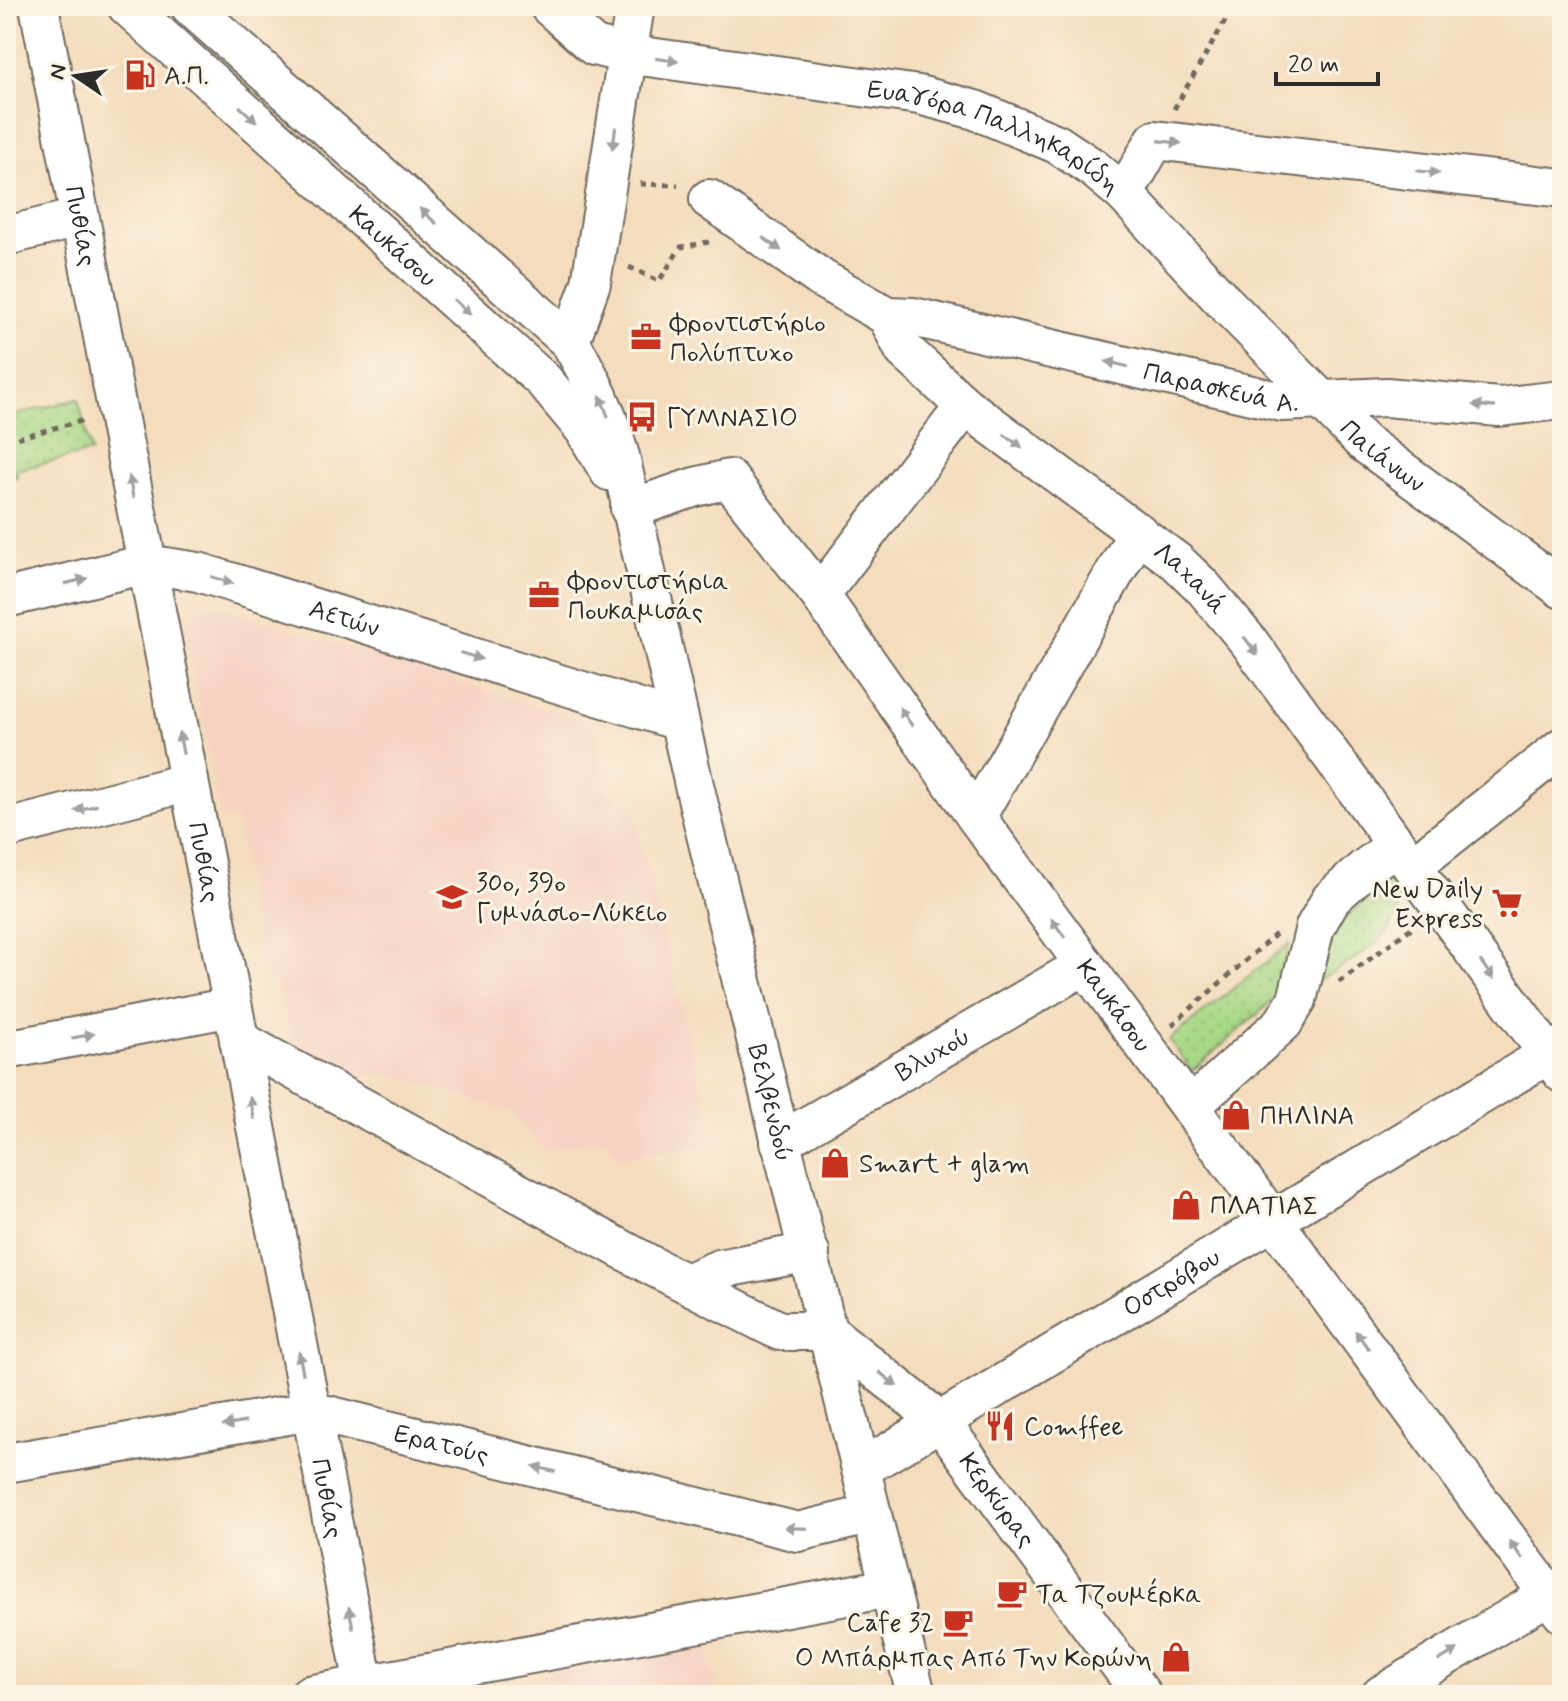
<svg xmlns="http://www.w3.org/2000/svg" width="1568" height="1701" font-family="Mynerve,sans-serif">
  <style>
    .built { fill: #f6d2c3 }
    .park { fill: url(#park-dots); stroke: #6a8258; stroke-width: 2 }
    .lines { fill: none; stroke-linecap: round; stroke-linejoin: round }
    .minor-casing { stroke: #71695e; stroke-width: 42 }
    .path { stroke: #71695e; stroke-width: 5; stroke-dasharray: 6 6; stroke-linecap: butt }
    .minor { stroke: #fff; stroke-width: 38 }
    .oneway { fill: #a0a0a0 }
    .labels { text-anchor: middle; stroke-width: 6; stroke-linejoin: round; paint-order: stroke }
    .poi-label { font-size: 26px; fill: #2b2b2b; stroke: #fcf5e5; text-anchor: start }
    .street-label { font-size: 26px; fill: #2b2b2b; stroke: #fcf5e5 }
  </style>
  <defs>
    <pattern id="park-dots" width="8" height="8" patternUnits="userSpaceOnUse" patternTransform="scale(2)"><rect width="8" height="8" fill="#a9d886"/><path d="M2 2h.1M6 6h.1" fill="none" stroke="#92ba74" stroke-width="1.8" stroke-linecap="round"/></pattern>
  </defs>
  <rect width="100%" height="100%" fill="#fcf5e5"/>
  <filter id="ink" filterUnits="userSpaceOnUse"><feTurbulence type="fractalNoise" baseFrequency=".0125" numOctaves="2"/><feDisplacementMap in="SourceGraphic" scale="16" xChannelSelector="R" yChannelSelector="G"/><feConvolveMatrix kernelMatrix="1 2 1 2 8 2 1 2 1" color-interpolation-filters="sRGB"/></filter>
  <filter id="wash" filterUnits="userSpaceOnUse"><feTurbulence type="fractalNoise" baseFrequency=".006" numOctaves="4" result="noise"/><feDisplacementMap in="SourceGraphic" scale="32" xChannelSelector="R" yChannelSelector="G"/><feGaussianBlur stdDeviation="1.8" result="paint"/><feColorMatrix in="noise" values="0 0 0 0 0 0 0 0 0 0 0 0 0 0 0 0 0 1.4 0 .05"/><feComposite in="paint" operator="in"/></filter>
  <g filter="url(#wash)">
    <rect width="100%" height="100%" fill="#f4dcbc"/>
    <!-- built -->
    <g class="built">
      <polygon points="208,604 603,727 595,748 606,792 620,808 631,800 715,1144 618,1158 606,1140 544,1150 510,1112 397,1075 348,1074 292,1048 276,977 261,979 236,815 222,818 184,624"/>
      <polygon points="707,1643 717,1695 444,1695"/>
    </g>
    <!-- park -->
    <g class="park">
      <polygon points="78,399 91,452 16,470 17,477 6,480 6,417"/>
      <path d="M1393 875C1395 883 1399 892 1399 900 1398 941 1347 962 1317 982L1337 926Z"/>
      <polygon points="1290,943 1277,997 1192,1071 1169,1040"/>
    </g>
  </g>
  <g filter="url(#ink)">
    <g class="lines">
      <!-- minor casing -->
      <g class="minor-casing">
        <g id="minor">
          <path id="s1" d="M39 6 366 1695"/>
          <path id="s2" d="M127 6 544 381 584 429 609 471"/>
          <path id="s3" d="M190 6 570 342C593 381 607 413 620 456L694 785 916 1695"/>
          <path id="s4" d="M549 6 594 46 627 54 919 95 975 110 1057 144 1093 168 1124 194 1225 303 1363 442 1562 589"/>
          <polyline points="1124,194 1155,140 1562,188"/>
          <path id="s5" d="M709 199 822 279 887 316 904 350 965 406 1177 562 1202 586 1249 642 1562 1073"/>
          <polyline points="6,236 78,218"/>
          <path id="s6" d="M887 316 913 317 1282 402 1386 397 1499 407 1562 400"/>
          <polyline points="570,342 591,283 635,6"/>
          <path id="s7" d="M630 509 695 487 729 479 820 595 976 817 1562 1613"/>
          <polyline points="820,595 965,406"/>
          <path id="s8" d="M6 598 146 564 198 572 679 721"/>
          <polyline points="976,817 1138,532"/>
          <polyline points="6,829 189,782"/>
          <polyline points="1413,866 1562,747"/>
          <polyline points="239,1040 656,1268 780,1331 827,1331"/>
          <polyline points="6,1050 232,1007"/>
          <polyline points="1190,1107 1283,1023 1297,1000 1315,927 1331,899 1364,869 1396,845"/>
          <path id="s9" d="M780 1142 1085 965"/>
          <polyline points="686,1283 719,1269 810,1252"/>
          <path id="s10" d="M827 1331 940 1421 1142 1695"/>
          <path id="s11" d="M6 1463 311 1411 798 1532 872 1514"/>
          <path id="s12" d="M861 1469 1562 1046"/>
          <polyline points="309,1695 889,1588"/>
          <polyline points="1381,1695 1562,1587"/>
        </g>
      </g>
      <!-- path -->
      <g class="path">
        <polyline points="1174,109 1234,6"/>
        <polyline points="640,184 678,185"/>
        <polyline points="629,267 659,281 681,247 709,242"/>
        <polyline points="6,441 84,420"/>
        <polyline points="1339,982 1414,926"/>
        <polyline points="1172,1025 1276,934"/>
      </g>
      <!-- minor -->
      <use href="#minor" class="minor"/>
    </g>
    <!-- one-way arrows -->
    <defs><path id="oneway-solid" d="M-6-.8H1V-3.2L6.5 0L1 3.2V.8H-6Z" transform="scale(2)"/></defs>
    <g class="oneway">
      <use href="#oneway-solid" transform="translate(667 60) rotate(8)"/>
      <use href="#oneway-solid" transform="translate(248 114) rotate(42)"/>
      <use href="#oneway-solid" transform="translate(614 138) rotate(99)"/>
      <use href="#oneway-solid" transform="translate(1170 142) rotate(7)"/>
      <use href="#oneway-solid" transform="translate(1428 172) rotate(7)"/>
      <use href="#oneway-solid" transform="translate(428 216) rotate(-138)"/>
      <use href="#oneway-solid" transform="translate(772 244) rotate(35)"/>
      <use href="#oneway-solid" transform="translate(462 307) rotate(42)"/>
      <use href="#oneway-solid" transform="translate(1117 364) rotate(-167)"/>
      <use href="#oneway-solid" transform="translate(604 406) rotate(-111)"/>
      <use href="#oneway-solid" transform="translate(1484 406) rotate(-175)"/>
      <use href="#oneway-solid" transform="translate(1013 441) rotate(36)"/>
      <use href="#oneway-solid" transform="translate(131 487) rotate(-101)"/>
      <use href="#oneway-solid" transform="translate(222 580) rotate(17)"/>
      <use href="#oneway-solid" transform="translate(76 581) rotate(-14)"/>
      <use href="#oneway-solid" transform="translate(1251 646) rotate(53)"/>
      <use href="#oneway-solid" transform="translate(471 656) rotate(17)"/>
      <use href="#oneway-solid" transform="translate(906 717) rotate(-125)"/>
      <use href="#oneway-solid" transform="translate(181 743) rotate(-101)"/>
      <use href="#oneway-solid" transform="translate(86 808) rotate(166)"/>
      <use href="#oneway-solid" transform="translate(1058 928) rotate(-126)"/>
      <use href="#oneway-solid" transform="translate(1487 970) rotate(54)"/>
      <use href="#oneway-solid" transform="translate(83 1036) rotate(-11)"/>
      <use href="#oneway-solid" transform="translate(252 1108) rotate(-101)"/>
      <use href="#oneway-solid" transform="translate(1362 1340) rotate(-126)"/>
      <use href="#oneway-solid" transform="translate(301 1363) rotate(-101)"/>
      <use href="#oneway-solid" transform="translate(888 1379) rotate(38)"/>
      <use href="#oneway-solid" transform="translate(234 1424) rotate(170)"/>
      <use href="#oneway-solid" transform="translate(544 1469) rotate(-166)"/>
      <use href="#oneway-solid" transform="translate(796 1528) rotate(-178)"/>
      <use href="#oneway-solid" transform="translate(1516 1550) rotate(-126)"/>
      <use href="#oneway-solid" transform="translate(351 1618) rotate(-101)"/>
      <use href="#oneway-solid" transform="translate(1448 1655) rotate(-31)"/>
    </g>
  </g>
  <!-- icons -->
  <defs>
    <g id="fuel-bare" transform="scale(2.4)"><path d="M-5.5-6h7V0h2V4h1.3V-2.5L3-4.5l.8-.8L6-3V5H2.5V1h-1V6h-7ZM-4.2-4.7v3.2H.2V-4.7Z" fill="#c8321e" stroke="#fcf5e5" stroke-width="2.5" paint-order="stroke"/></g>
    <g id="office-bare" transform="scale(2.4)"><path d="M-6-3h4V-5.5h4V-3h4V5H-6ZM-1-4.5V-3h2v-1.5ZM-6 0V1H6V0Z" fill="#c8321e" stroke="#fcf5e5" stroke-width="2.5" paint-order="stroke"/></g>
    <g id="bus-bare" transform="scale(2.4)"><path d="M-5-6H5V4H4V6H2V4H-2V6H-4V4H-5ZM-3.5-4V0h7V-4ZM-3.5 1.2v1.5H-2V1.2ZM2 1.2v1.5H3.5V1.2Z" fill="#c8321e" stroke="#fcf5e5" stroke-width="2.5" paint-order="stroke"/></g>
    <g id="school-bare" transform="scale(2.4)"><path d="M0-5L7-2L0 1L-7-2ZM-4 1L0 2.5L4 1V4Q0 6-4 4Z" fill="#c8321e" stroke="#fcf5e5" stroke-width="2.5" paint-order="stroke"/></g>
    <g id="supermarket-bare" transform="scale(2.4)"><path d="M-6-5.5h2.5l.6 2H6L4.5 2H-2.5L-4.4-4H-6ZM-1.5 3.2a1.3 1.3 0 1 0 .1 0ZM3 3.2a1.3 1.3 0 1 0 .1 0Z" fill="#c8321e" stroke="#fcf5e5" stroke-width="2.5" paint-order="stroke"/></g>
    <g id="shop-bare" transform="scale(2.4)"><path d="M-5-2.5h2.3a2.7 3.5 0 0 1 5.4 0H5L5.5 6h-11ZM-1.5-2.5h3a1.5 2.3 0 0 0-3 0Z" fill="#c8321e" stroke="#fcf5e5" stroke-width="2.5" paint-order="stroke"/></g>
    <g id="restaurant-bare" transform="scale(2.4)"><path d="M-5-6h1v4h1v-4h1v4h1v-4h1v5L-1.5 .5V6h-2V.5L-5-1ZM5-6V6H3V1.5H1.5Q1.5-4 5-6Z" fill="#c8321e" stroke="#fcf5e5" stroke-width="2.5" paint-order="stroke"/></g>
    <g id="cafe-bare" transform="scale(2.4)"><path d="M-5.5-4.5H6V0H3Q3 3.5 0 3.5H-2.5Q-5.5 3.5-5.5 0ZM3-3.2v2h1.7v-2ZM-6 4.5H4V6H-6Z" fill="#c8321e" stroke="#fcf5e5" stroke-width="2.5" paint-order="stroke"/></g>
  </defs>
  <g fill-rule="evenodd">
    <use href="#fuel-bare" x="140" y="75"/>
    <use href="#office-bare" x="646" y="337"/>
    <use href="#bus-bare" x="642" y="417"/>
    <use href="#office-bare" x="544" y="595"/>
    <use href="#school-bare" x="452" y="897"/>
    <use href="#supermarket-bare" x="1507" y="903"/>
    <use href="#shop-bare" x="1236" y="1115"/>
    <use href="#shop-bare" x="835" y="1163"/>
    <use href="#shop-bare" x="1186" y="1205"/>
    <use href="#restaurant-bare" x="1000" y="1426"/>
    <use href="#cafe-bare" x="1012" y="1593"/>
    <use href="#cafe-bare" x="958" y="1622"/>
    <use href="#shop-bare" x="1176" y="1657"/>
  </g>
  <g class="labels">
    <!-- poi labels -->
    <g class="poi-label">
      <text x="164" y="84">Α.Π.</text>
      <text x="670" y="331">Φροντιστήριο<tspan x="670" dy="30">Πολύπτυχο</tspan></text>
      <text x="666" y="426">ΓΥΜΝΑΣΙΟ</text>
      <text x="568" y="589">Φροντιστήρια<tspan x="568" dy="30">Πουκαμισάς</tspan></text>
      <text x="476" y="891">30ο, 39ο<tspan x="476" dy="30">Γυμνάσιο-Λύκειο</tspan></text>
      <text x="1483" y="897" text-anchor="end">New Daily<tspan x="1483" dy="30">Express</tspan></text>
      <text x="1260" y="1124">ΠΗΛΙΝΑ</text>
      <text x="859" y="1172">Smart + glam</text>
      <text x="1210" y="1214">ΠΛΑΤΙΑΣ</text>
      <text x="1024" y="1435">Comffee</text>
      <text x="1036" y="1602">Τα Τζουμέρκα</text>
      <text x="934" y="1631" text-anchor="end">Cafe 32</text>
      <text x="1152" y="1666" text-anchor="end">Ο Μπάρμπας Από Την Κορώνη</text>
    </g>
    <!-- street labels -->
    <g class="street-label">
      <text dy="9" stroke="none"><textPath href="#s4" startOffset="474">Ευαγόρα Παλληκαρίδη</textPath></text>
      <text dy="9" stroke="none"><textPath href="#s1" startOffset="224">Πυθίας</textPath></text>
      <text dy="9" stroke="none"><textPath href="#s2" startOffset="358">Καυκάσου</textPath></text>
      <text dy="9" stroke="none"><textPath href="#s6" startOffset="342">Παρασκευά Α.</textPath></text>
      <text dy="9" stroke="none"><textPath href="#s4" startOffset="988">Παιάνων</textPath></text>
      <text dy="9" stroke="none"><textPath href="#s5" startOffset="618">Λαχανά</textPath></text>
      <text dy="9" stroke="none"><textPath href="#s8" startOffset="350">Αετών</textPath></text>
      <text dy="9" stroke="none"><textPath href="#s1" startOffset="872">Πυθίας</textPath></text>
      <text dy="9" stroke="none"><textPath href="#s7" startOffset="756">Καυκάσου</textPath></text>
      <text dy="9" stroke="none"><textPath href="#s9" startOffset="176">Βλυχού</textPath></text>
      <text dy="9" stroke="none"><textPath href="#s3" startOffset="1296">Βελβενδού</textPath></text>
      <text dy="9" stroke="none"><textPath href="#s12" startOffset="362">Οστρόβου</textPath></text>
      <text dy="9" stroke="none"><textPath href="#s11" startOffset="444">Ερατούς</textPath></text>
      <text dy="9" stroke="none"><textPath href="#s1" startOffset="1520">Πυθίας</textPath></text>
      <text dy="9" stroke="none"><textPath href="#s10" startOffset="242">Κερκύρας</textPath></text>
    </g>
  </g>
  <!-- margin -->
  <rect width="1568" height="1701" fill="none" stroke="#fcf5e5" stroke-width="32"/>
  <!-- north arrow -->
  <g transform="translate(76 76) rotate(283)" stroke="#fcf5e5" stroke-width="6" paint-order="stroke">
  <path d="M0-6L14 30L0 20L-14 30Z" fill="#2b2b2b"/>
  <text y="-12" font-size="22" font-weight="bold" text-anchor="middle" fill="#2b2b2b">N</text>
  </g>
  <!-- scale -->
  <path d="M1276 72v12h102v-12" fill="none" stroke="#2b2b2b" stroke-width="4"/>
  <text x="1288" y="72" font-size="24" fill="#2b2b2b" stroke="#fcf5e5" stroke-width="6" paint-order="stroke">20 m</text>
</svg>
